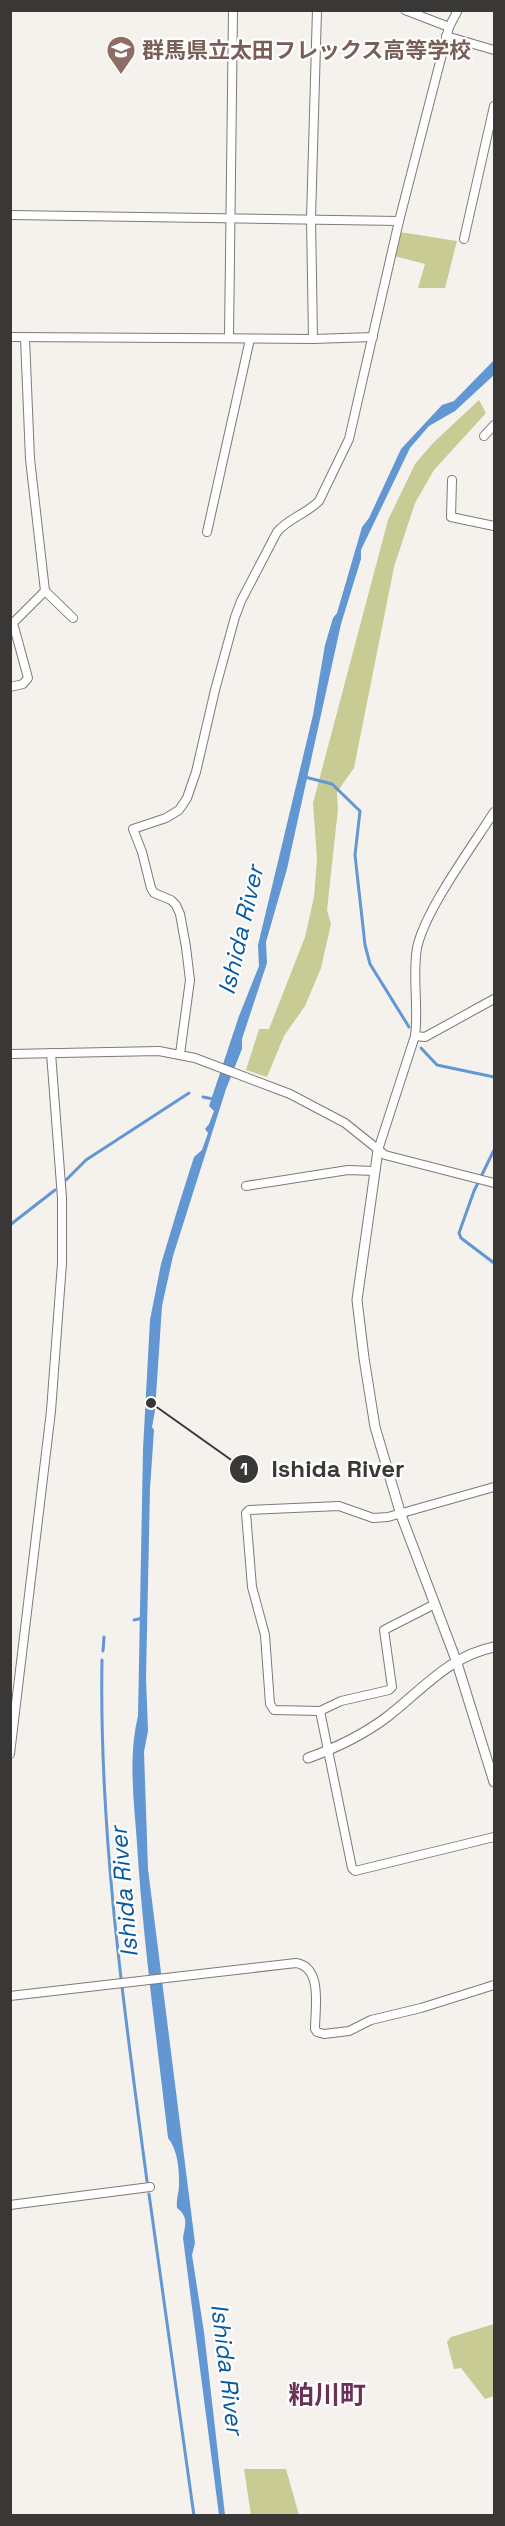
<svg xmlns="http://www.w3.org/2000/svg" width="505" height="2526" font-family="'Space Grotesk','Noto Sans JP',sans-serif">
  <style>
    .green { fill: #c8cc94 }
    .water { fill: #6297d3 }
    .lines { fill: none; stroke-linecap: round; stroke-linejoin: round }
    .stream { stroke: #6297d3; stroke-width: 3 }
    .minor-casing { stroke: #7d7a77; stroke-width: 10 }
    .tertiary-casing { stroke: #7d7a77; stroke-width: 11 }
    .minor { stroke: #fff; stroke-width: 8 }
    .tertiary { stroke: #fff; stroke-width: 9 }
    .labels { text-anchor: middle; stroke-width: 4.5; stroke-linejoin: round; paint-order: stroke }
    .education-label { font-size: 22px; font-weight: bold; fill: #785e54; stroke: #fff; text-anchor: start }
    .water-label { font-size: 24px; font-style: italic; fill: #0658a1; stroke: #fff }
    .quarter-label { font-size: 26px; font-weight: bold; fill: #6d3056; stroke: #fff }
    .leader { fill: none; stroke: #393837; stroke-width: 2 }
    .callout-dot { fill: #393837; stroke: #fff; stroke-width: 2 }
    .mark-label { font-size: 18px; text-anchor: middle; font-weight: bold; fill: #fff }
    .callout-label { font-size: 24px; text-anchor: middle; font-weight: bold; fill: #393837; stroke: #fff; stroke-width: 4.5; stroke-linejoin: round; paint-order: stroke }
  </style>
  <rect width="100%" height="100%" fill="#f5f2ee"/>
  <!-- green -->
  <g class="green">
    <polygon points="400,232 457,241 445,288 418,288 425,264 394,256"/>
    <polygon points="479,400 486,413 434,470 415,503 394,567 354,768 337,792 338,809 327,910 331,924 321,968 305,1006 284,1036 267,1077 246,1070 259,1029 269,1029 305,937 314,897 317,859 313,803 388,520 415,464 433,443"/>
    <polygon points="494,2324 494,2396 485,2399 461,2368 454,2369 447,2342 451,2337"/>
    <polygon points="286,2469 299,2515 251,2515 244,2469"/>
  </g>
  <!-- water -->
  <path class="water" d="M494 360V375L455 411 429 426 410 448 361 550V559L341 624 287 869 266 942 267 963 242 1039V1049L226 1089 173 1256 162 1306 155 1411 152 1427 154 1430 150 1489 146 1678 148 1731 144 1752 148 1869 195 2243 192 2255 204 2332 225 2515H219L183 2238C185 2225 189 2217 177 2208 176 2199 179 2193 179 2185 179 2169 178 2150 168 2138 157 2040 143 1942 137 1843 134 1802 128 1757 138 1716L143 1449 150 1320 161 1264 180 1201 194 1157 202 1150 208 1133 205 1129 209 1124 214 1111 209 1106 239 1016 259 966 258 945 313 715 325 645 333 618 337 613 362 527 369 518 401 449 442 405 454 401Z"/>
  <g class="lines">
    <!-- stream -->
    <g class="stream">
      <polyline points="305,777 332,784 360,811 355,855 365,945 370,964 409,1027"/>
      <polyline points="421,1048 437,1065 494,1077"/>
      <polyline points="203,1097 213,1099"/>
      <polyline points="494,1150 474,1191 459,1233 461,1238 494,1263"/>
      <polyline points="66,1180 86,1160 189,1093"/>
      <polyline points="10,1225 55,1190"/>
      <polyline points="134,1620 143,1618"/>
      <polyline points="103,1651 104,1637"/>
      <path d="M102 1660C99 1835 124 2008 147 2181"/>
      <polyline points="149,2194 194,2516"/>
    </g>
    <!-- minor casing -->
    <g class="minor-casing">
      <g id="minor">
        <polyline points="405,10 449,27"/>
        <polyline points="446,36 494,50"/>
        <polyline points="10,215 399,221"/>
        <polyline points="464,239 494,106"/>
        <polyline points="10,337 313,339 373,337"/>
        <polyline points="25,338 30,459 45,591 73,618"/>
        <polyline points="229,338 233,10"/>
        <polyline points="313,339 311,218 317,10"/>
        <polyline points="484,436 494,425"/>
        <polyline points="452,480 451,517 494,526"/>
        <polyline points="207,532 250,339"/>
        <polyline points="10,687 23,684 28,678 13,623 45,591"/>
        <polyline points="415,1036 425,1037 494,999"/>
        <polyline points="10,1054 159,1051 195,1058 290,1094 345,1123 385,1155 494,1183"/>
        <path d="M180 1054 190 980 186 947 180 914 176 905 171 900 154 893 151 888 142 852 133 829 166 818 179 810 187 798 196 772 215 690 235 617 241 601 277 532C289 518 306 514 319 501L349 439 399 221 449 27 458 10"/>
        <path d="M378 1150 415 1036C419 1007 412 977 417 948 425 910 472 847 494 812"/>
        <polyline points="246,1186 348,1170 375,1171"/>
        <polyline points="435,1604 384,1630 392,1687 389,1690 341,1701 320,1711 274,1710 270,1704 265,1635 252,1587 246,1513 249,1510 339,1506 373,1518 388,1517 494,1487"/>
        <polyline points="320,1711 352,1868 355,1871 494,1837"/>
        <polyline points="10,1754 51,1411 62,1263 62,1198 51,1053"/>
        <path d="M10 1996 296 1963C323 1967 315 2009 315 2029L317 2032 324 2034 349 2031 371 2020 421 2008 494 1985"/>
        <polyline points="10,2205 150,2187"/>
      </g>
    </g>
    <!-- tertiary casing -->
    <g class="tertiary-casing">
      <g id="tertiary">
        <polyline points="378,1150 357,1300 364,1358 375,1427 401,1515 456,1660 494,1782"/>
        <path d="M308 1758C336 1748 363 1735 387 1717 422 1690 449 1656 494 1647"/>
      </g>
    </g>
    <!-- minor -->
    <use href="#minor" class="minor"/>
    <!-- tertiary -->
    <use href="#tertiary" class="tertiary"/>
  </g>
  <!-- icons -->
  <defs>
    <g id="school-pin" transform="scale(1.5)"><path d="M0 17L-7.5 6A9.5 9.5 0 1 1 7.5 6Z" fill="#8d6e63" stroke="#fff"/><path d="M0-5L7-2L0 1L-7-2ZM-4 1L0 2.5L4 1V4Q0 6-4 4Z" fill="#fff"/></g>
  </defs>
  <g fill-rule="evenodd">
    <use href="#school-pin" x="121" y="50"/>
  </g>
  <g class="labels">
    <!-- education labels -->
    <g class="education-label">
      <text x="142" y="58">群馬県立太田フレックス高等学校</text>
    </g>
    <!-- water labels -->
    <g class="water-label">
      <text transform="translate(241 930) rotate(-77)" y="8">Ishida River</text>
      <text transform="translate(124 1892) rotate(-95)" y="8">Ishida River</text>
      <text transform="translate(227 2369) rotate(83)" y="8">Ishida River</text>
    </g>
    <!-- quarter labels -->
    <g class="quarter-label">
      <text x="327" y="2404">粕川町</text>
    </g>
  </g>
  <!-- callouts -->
  <path class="leader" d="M151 1403L244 1469"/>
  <g class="callout-dot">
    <circle cx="151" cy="1403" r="6"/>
    <circle cx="244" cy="1469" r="15"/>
  </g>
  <g class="mark-label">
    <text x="244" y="1475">1</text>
  </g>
  <g class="callout-label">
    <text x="338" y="1477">Ishida River</text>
  </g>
  <!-- border -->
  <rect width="505" height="2526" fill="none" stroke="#393837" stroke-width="24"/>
</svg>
